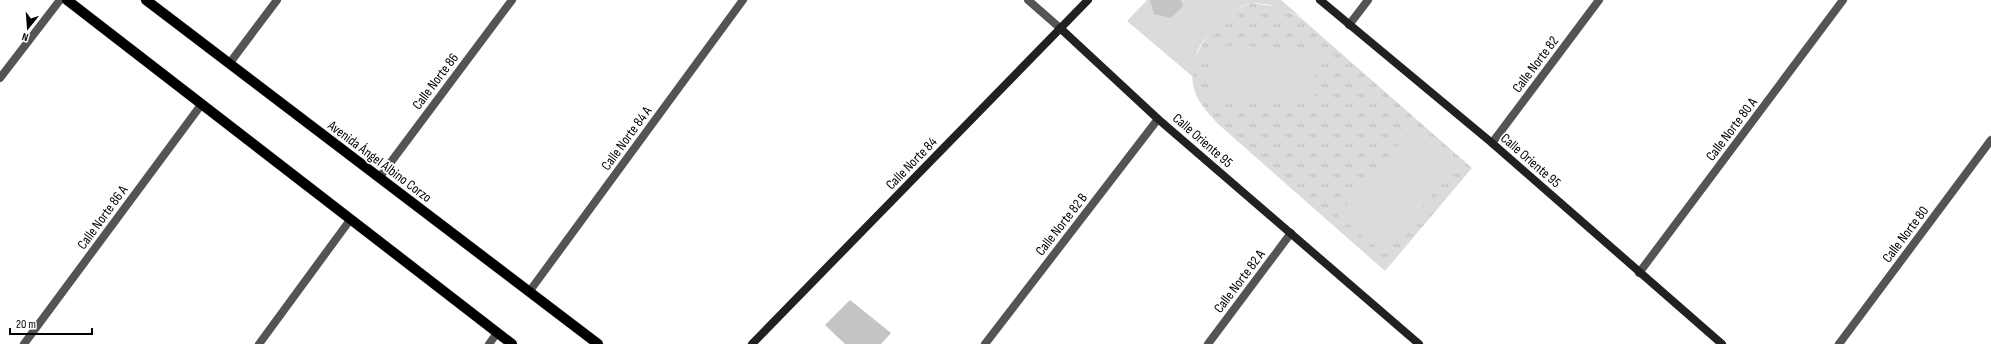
<svg xmlns="http://www.w3.org/2000/svg" width="1991" height="344" font-family="'Sofia Sans Condensed',sans-serif">
  <style>
    .park { fill: url(#park-tufts) }
    .pitch { fill: #dbdbdb }
    .building { fill: #c4c4c4 }
    .lines { fill: none; stroke-linecap: round; stroke-linejoin: round }
    .primary-casing { stroke: #dbdbdb; stroke-width: 11 }
    .street { stroke: #545454; stroke-width: 8 }
    .secondary { stroke: #212121; stroke-width: 8 }
    .primary { stroke: #000; stroke-width: 10 }
    .labels { text-anchor: middle; stroke-width: 3.5; stroke-linejoin: round; paint-order: stroke }
    .street-label { font-size: 14px; fill: #000; stroke: #fff }
  </style>
  <defs>
    <pattern id="park-tufts" width="24" height="20" patternUnits="userSpaceOnUse"><rect width="24" height="20" fill="#dbdbdb"/><path d="M3 7l-1-3M5 7V3M7 7l1-3M15 17l-1-3M17 17v-4M19 17l1-3" fill="none" stroke="#bababa"/></pattern>
  </defs>
  <rect width="100%" height="100%" fill="#fff"/>
  <!-- park -->
  <path class="park" d="M1251 3 1280 7 1302 19 1472 168 1385 271 1218 124C1212 117 1205 110 1200 102 1180 71 1203 34 1229 14 1235 9 1244 6 1251 3Z"/>
  <!-- pitch -->
  <g class="pitch">
    <path d="M1147 0H1281L1302 18C1286 10 1271 3 1253 3 1236 3 1205 35 1198 50 1195 58 1194 68 1192 76L1127 21Z"/>
    <polygon points="1214,45 1316,49 1314,101 1213,98"/>
    <polygon points="1410,131 1455,168 1384,253 1338,216"/>
  </g>
  <!-- building -->
  <g class="building">
    <polygon points="1150,0 1181,0 1183,6 1171,18 1154,14"/>
    <polygon points="850,300 891,333 881,344 845,344 825,325"/>
  </g>
  <g class="lines">
    <!-- primary casing -->
    <g class="primary-casing">
      <g id="primary">
        <polyline points="67,0 512,344"/>
        <polyline points="146,0 598,344"/>
      </g>
    </g>
    <!-- street -->
    <g class="street">
      <polyline points="1028,0 1060,28"/>
      <polyline points="1349,25 1368,0"/>
      <polyline points="229,64 277,0"/>
      <polyline points="0,78 60,0"/>
      <polyline points="1492,143 1599,0"/>
      <polyline points="379,178 512,0"/>
      <polyline points="1639,273 1843,0"/>
      <polyline points="529,292 743,0"/>
      <polyline points="24,344 201,105"/>
      <polyline points="259,344 350,220"/>
      <polyline points="489,344 497,333"/>
      <polyline points="985,344 1158,119"/>
      <polyline points="1208,344 1291,233"/>
      <polyline points="1839,344 1991,140"/>
    </g>
    <!-- secondary -->
    <g class="secondary">
      <polyline points="1320,0 1492,143 1722,344"/>
      <polyline points="1060,28 1158,119 1419,344"/>
      <polyline points="752,344 1088,0"/>
    </g>
    <!-- primary -->
    <use href="#primary" class="primary"/>
  </g>
  <g class="labels">
    <!-- street labels -->
    <g class="street-label">
      <text transform="translate(1535 64) rotate(-53)" y="5">Calle Norte 82</text>
      <text transform="translate(435 81) rotate(-53)" y="5">Calle Norte 86</text>
      <text transform="translate(1731 129) rotate(-53)" y="5">Calle Norte 80 A</text>
      <text transform="translate(626 138) rotate(-54)" y="5">Calle Norte 84 A</text>
      <text transform="translate(1203 140) rotate(41)" y="5">Calle Oriente 95</text>
      <text transform="translate(1531 160) rotate(41)" y="5">Calle Oriente 95</text>
      <text transform="translate(380 161) rotate(37)" y="5">Avenida Ángel Albino Corzo</text>
      <text transform="translate(911 163) rotate(-46)" y="5">Calle Norte 84</text>
      <text transform="translate(102 217) rotate(-54)" y="5">Calle Norte 86 A</text>
      <text transform="translate(1061 224) rotate(-52)" y="5">Calle Norte 82 B</text>
      <text transform="translate(1905 234) rotate(-53)" y="5">Calle Norte 80</text>
      <text transform="translate(1239 281) rotate(-53)" y="5">Calle Norte 82 A</text>
    </g>
  </g>
  <!-- north arrow -->
  <g transform="translate(28 28) rotate(197)" stroke="#ffffff" stroke-width="3" paint-order="stroke">
  <path d="M0-3L7 15L0 10L-7 15Z" fill="#000000"/>
  <text y="-6" font-size="11" font-weight="bold" text-anchor="middle" fill="#000000">N</text>
  </g>
  <!-- scale -->
  <path d="M10 328v6h82v-6" fill="none" stroke="#000000" stroke-width="2"/>
  <text x="16" y="328" font-size="12" fill="#000000" stroke="#ffffff" stroke-width="3" paint-order="stroke">20 m</text>
</svg>
